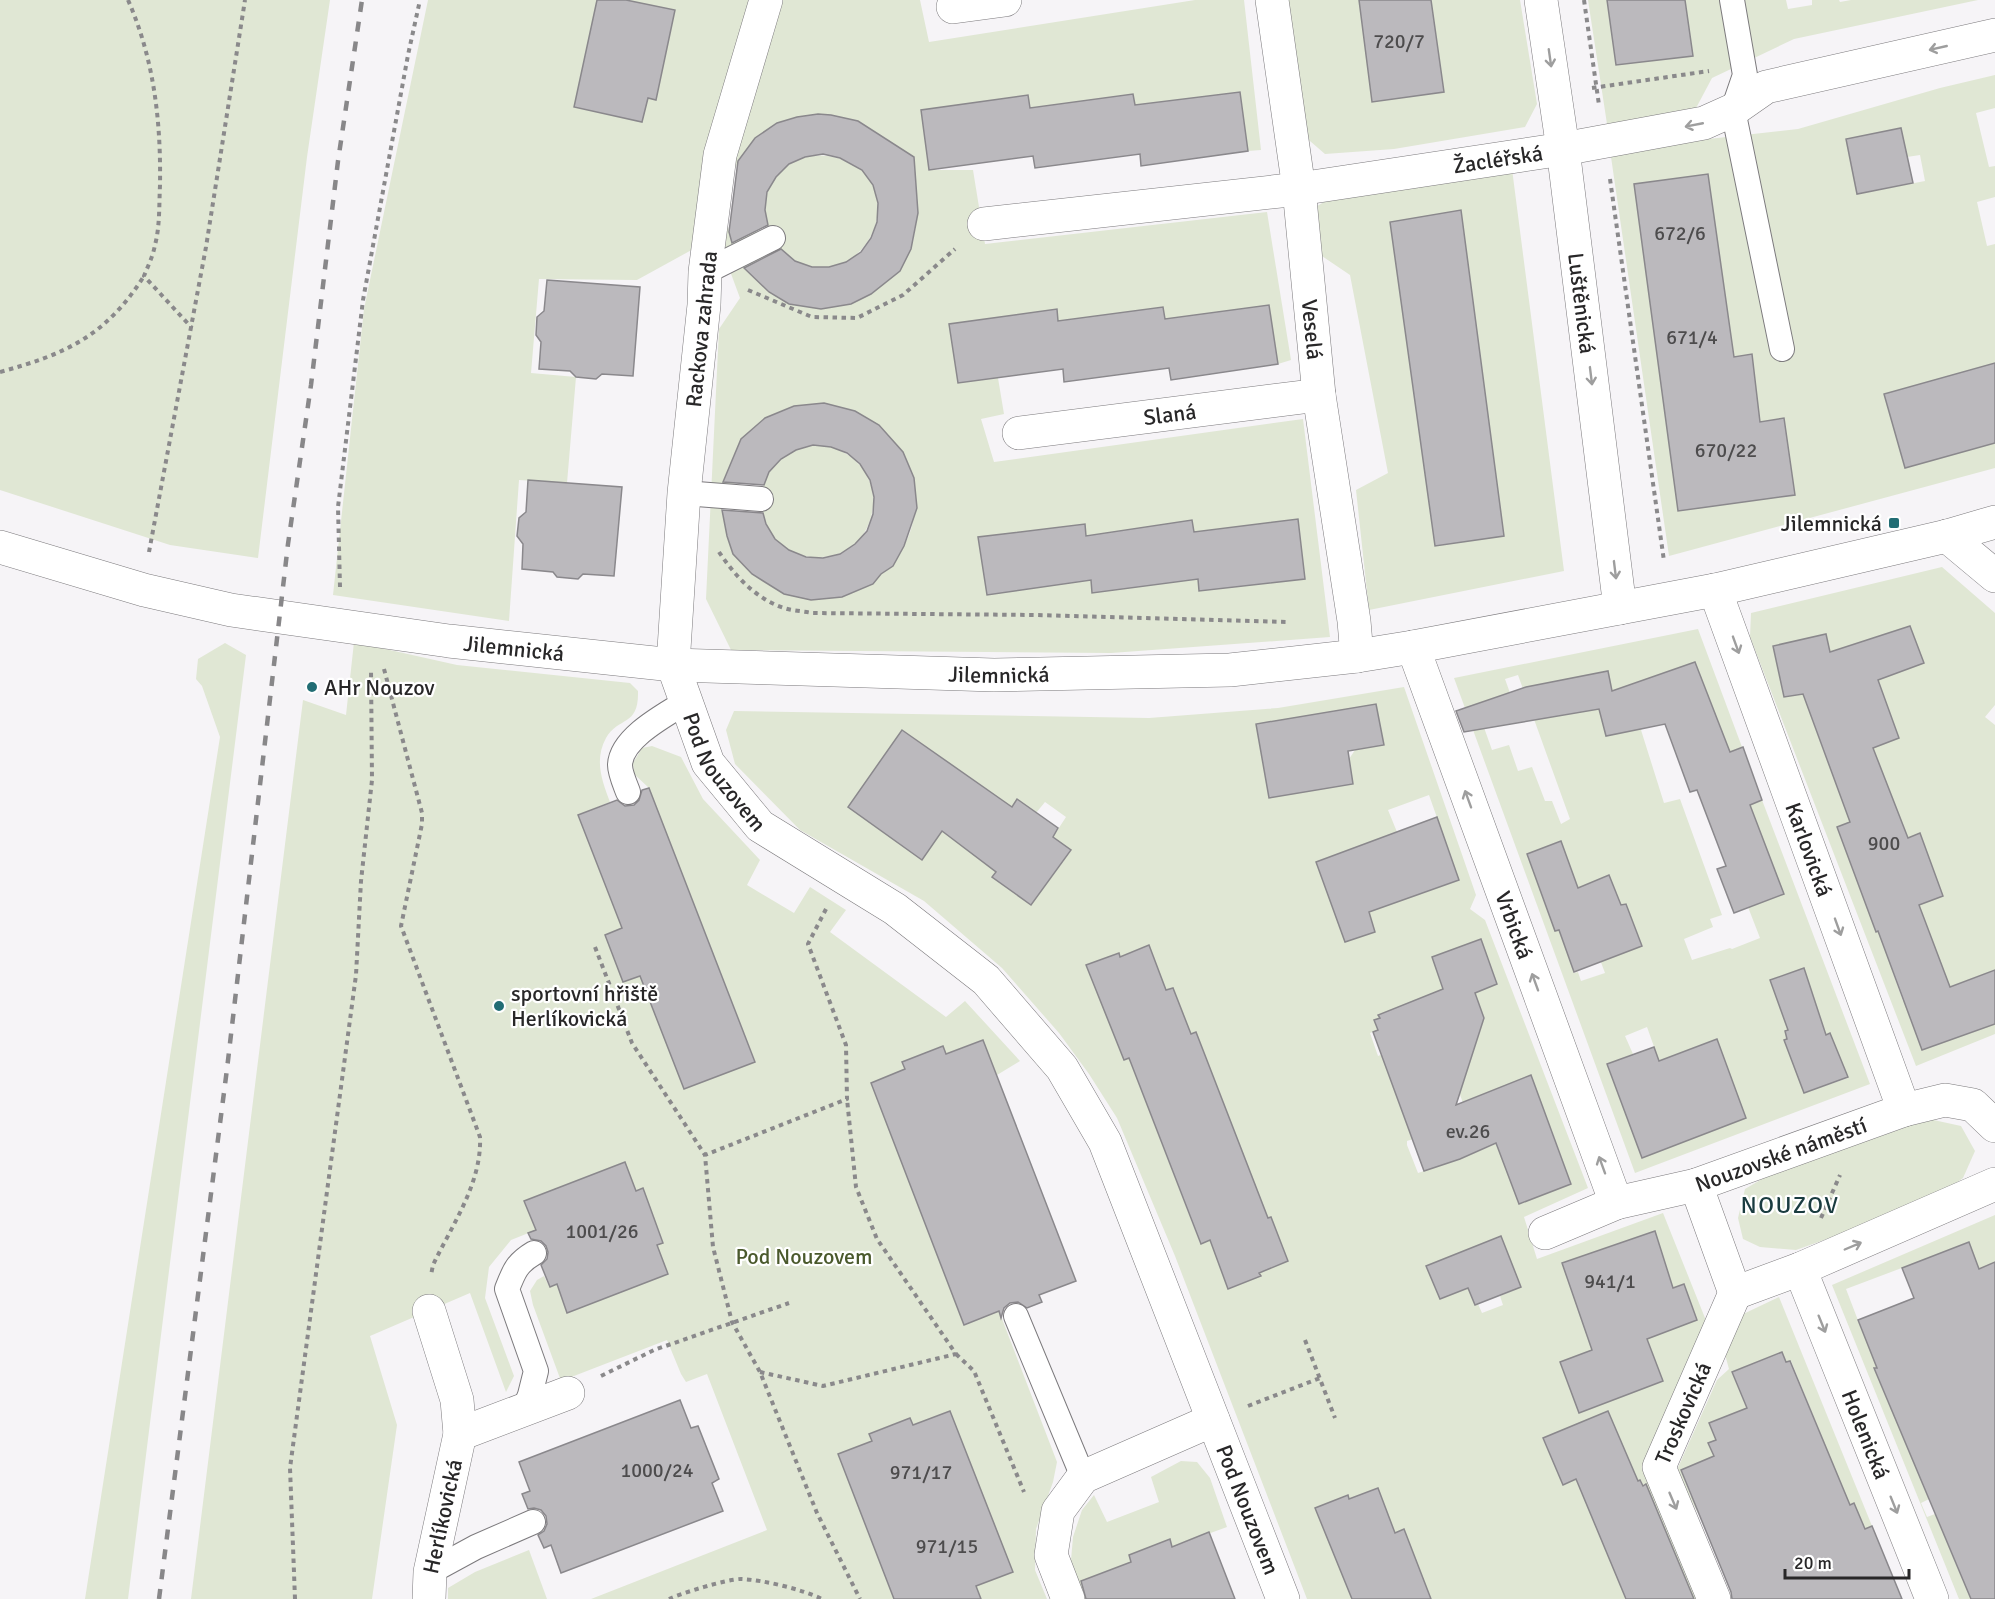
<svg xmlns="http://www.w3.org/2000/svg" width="1995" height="1599" font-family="Signika,sans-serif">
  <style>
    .green { fill: #e0e7d4; fill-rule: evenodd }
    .building { fill: #bbb9bd; stroke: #8a888c; stroke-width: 1.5 }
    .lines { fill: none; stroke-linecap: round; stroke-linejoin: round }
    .service-casing { stroke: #7c7a7d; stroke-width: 26 }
    .minor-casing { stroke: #7c7a7d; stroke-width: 34 }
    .tertiary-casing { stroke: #7c7a7d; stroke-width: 34 }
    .path { stroke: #8a898b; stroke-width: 4; stroke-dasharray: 4.5 4.5; stroke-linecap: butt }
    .service { stroke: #fff; stroke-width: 24 }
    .minor { stroke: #fff; stroke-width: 33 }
    .tertiary { stroke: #fff; stroke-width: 33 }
    .rail { stroke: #888789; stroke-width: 4.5; stroke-dasharray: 10 10; stroke-linecap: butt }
    .oneway { stroke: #9e9e9e }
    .poi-dot { fill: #226d74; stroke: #fff; stroke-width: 2 }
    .labels { text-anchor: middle; stroke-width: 4.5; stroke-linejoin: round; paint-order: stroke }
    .number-label { font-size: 20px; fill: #4d4c4d }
    .street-label { font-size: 22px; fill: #282728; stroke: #fff }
    .poi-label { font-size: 22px; fill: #282728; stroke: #fff; text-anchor: start }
    .park-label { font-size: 22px; fill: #4a592c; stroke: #fff }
    .neighbourhood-label { font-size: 24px; letter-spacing: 1.5px; fill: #1a3c40; stroke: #fff }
  </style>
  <rect width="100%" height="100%" fill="#f6f4f7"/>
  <!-- green -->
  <g class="green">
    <polygon points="0,0 330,0 307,157 258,558 170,545 0,490"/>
    <path d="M428 0H597L574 107 642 122 648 98 656 99 675 11 626 0H920L929 42 1195 0H1244L1261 150 1248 151 1240 92 1135 105 1133 94 1030 108 929 170H973L985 244 1267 212 1291 360 1278 364 1269 306 1165 319 1163 307 1058 321 1057 309 949 324 998 378 1004 414 981 419 994 462 1303 419 1330 637 1111 653 731 650 706 599 719 329 740 298 717 236 637 280 539 279 531 373 576 377 567 483 519 480 509 621 333 595 364 309ZM818 114 831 115 858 121 891 143 913 183 917 197 918 213 913 242 906 256 888 280 864 297 776 296 764 287 752 276 780 248C785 252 789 257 794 260 847 294 906 218 863 171 860 168 855 166 851 164 821 146 781 157 768 191 763 203 766 216 768 228L731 239C723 214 726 175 744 154 750 147 760 142 767 137 787 122 793 117 818 114ZM744 440 900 451C903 466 914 495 914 510 914 540 892 567 869 583L729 540 721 508 761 505C764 517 767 529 775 539 790 557 816 561 838 554 851 550 864 537 869 523 894 458 805 414 769 473 766 478 764 484 762 490L723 481 735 453ZM1298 519 1305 579 1199 591 1198 579 1091 580 987 594 979 537 1084 524 1086 536 1194 532Z"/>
    <polygon points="1287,0 1359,0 1372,101 1444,92 1431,0 1520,0 1537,104 1525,127 1394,149 1325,154 1303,135"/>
    <polygon points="1588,0 1607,0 1616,65 1693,56 1685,0 1786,0 1788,9 1812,5 1812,0 1839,0 1840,2 1851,0 1978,0 1794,39 1712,78 1695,110 1607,124"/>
    <path d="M1995 75V108L1976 113 1989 167 1995 166V197L1977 202 1987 246 1995 244V363L1905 468 1995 443V468L1669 556 1610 150 1798 129 1940 88ZM1901 128 1907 157 1920 155 1925 181 1857 194 1846 139ZM1708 174 1734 357 1752 354 1760 422 1784 419 1795 494 1679 511 1634 184Z"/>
    <path d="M1512 169 1564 571 1369 610 1356 490 1388 473 1350 275 1316 252 1314 208 1337 194ZM1461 211 1504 536 1435 546 1390 222Z"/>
    <path d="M1942 567 1995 613V705L1985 717 1995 725V970L1908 1002 1909 1016 1922 1050 1995 1024V1034L1916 1066 1750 637 1751 613ZM1909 626 1924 663 1853 688 1857 700 1882 691 1899 738 1829 765 1814 725 1811 692 1780 680 1773 646 1826 634 1834 667 1884 646 1880 636ZM1895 805 1908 838 1920 833 1943 896 1895 914 1876 931 1837 827ZM1917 963 1948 983 1903 1001 1893 973Z"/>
    <path d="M1698 629 1742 747 1730 752 1695 662 1650 678 1664 715 1641 730 1664 803 1680 799 1722 915 1710 919 1713 927 1684 939 1692 960 1730 948 1732 949 1760 938 1748 907 1750 805 1762 800 1870 1084 1635 1173 1454 678ZM1518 675 1570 819 1561 824 1552 801H1545L1532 767 1518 771 1509 745 1492 750 1476 705 1510 693 1505 679ZM1528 855 1578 888 1609 876 1621 905 1626 904 1642 946 1622 953 1596 949 1605 973 1581 981 1578 972 1574 973 1559 930 1555 931ZM1804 969 1815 1001 1796 1007 1777 999 1770 980ZM1647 1027 1668 1086 1669 1147 1642 1158 1608 1064 1633 1054 1625 1036ZM1830 1034 1848 1078 1804 1093 1784 1040ZM1717 1039 1746 1118 1704 1134 1675 1055Z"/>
    <path d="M354 642 457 665 630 683 638 691C639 727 619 716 606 738 594 760 602 781 610 802L578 815 684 1089 755 1061 649 788 634 774 633 763 642 748 652 746 681 757 703 799 760 860 747 885 794 913 810 887 846 910 830 932 946 1017 965 1001 1020 1061 997 1075 982 1040 946 1054 902 1062 905 1069 871 1083 964 1324 999 1311 1057 1462 1053 1482 1036 1529 1035 1570 1047 1599H967L976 1586 1013 1572 950 1411 913 1425 910 1418 870 1433 872 1441 838 1454 894 1599H591L767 1530 707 1374 686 1382 681 1374 667 1340 561 1381 533 1305 530 1291 537 1280 544 1276 549 1286 557 1284 567 1312 663 1242 643 1189 636 1191 625 1162 524 1201 536 1230 511 1240 489 1267 485 1298 514 1376 506 1392 470 1293 370 1336 397 1425 372 1599H191L303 700 346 715Z"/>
    <polygon points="225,643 246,655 128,1599 85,1599 220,737 202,686 196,679 198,659"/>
    <path d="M1404 687 1476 895 1470 909 1485 920 1588 1188 1524 1217 1537 1259 1663 1213 1707 1323 1646 1469 1702 1599H1686L1641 1481H1638L1617 1432 1543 1439 1563 1484 1577 1478 1626 1599H1431L1404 1530 1395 1533 1378 1488 1349 1499 1347 1495 1316 1508 1352 1599H1307L1175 1256 1117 1118 1089 1074 1059 1033 1002 968 924 901 800 830 735 764 726 730 734 711 1149 718 1278 708ZM1376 704 1384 745 1355 750 1349 759 1353 784 1269 798 1256 725ZM902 730 968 776 922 859 848 807ZM1429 795 1459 880 1421 894 1326 887 1316 862 1397 832 1388 810ZM1017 799 1036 813 1045 802 1066 817 1053 837 1071 851 1031 905 992 877 996 872 975 856ZM1364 899 1375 932 1345 942ZM1481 939 1497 983 1475 993 1483 1015 1475 1019 1479 1032 1477 1039 1467 1043 1472 1055 1404 1081 1391 1051 1378 1056 1370 1033 1378 1030 1374 1020 1380 1018 1379 1016 1443 989 1438 975 1449 971ZM1149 946 1166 990 1173 988 1191 1034 1196 1032 1267 1218 1271 1217 1288 1261 1259 1273 1260 1276 1229 1289 1214 1239 1200 1243 1129 1058 1124 1059 1087 965 1118 953 1120 957ZM1531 1075 1548 1122 1460 1159 1418 1173 1407 1145V1141L1435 1132ZM1455 1081 1463 1103 1406 1122 1399 1102ZM1551 1128 1571 1184 1528 1200 1511 1142ZM1655 1232 1664 1259 1637 1268ZM1501 1236 1521 1287 1500 1296 1503 1305 1482 1313 1478 1304 1475 1305 1468 1288 1440 1299 1427 1266ZM1684 1284 1647 1338 1663 1381 1592 1408 1670 1289Z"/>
    <polygon points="1929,1119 1961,1126 1975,1151 1963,1178 1939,1196 1886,1218 1796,1250 1760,1247 1743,1239 1738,1218 1745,1189 1767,1176"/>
    <path d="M1995 1215V1266L1993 1263 1979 1269 1968 1243 1846 1289 1864 1336 1915 1352 1875 1369 1890 1407 1970 1373 1995 1404 1955 1471 1922 1484 1929 1499 1921 1503 1927 1517 1935 1514 1963 1581 1981 1599H1959L1832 1285ZM1940 1411 1916 1468 1899 1428Z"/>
    <path d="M1779 1297 1883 1553 1833 1574 1854 1503 1797 1528 1735 1599 1700 1517 1676 1472 1717 1380 1729 1369 1724 1351 1739 1316ZM1782 1352 1786 1362 1791 1361 1822 1437 1768 1460 1691 1497 1681 1470 1714 1456 1708 1443 1716 1440 1747 1409 1732 1373Z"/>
    <polygon points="1181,1461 1197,1462 1210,1478 1227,1527 1172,1547 1129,1555 1131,1562 1106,1599 1080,1599 1070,1572 1073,1537 1082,1510 1094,1495 1107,1522 1159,1502 1151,1477"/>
    <polygon points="529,1550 547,1599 448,1599 448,1588 475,1572"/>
  </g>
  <!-- building -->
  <g class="building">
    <polygon points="597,0 626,0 675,10 656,100 648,98 642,122 574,107"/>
    <polygon points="1359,0 1431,0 1444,92 1372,102"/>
    <polygon points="1607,0 1685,0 1693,56 1616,65"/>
    <polygon points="1240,92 1248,151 1141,166 1140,154 1035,168 1033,156 929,170 921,110 1028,95 1030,108 1133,94 1135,105"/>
    <polygon points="818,114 831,115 858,121 914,157 918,213 911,249 900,271 871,294 851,304 821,309 789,304 769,292 744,268 781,249 795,261 812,267 829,267 846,262 861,252 871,238 877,222 878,203 873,185 862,170 840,158 823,154 805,157 789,164 776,177 767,192 765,210 768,225 732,243 729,232 738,161 755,138 777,123 797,117"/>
    <polygon points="1901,128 1913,183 1857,194 1846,139"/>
    <polygon points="1708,174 1734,357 1752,354 1760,422 1784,418 1795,495 1678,511 1634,184"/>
    <polygon points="1461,210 1504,536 1435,546 1390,222"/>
    <polygon points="547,280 640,287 633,376 602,374 596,379 576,377 570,371 539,369 541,342 536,335 537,317 544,311"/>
    <polygon points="1269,305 1278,364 1171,380 1169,368 1064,382 1063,369 958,383 949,324 1057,309 1058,321 1163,307 1165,319"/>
    <polygon points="1995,363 1995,443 1905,468 1884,394"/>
    <polygon points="824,403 855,411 879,425 903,452 914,478 917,508 904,546 893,566 881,574 873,584 842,597 811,600 784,594 752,574 733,554 727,536 722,510 763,513 766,524 775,539 789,550 806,557 823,558 840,554 855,544 867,531 873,514 874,497 870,480 860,464 847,453 831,447 813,445 796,450 781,459 769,472 764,485 723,482 741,439 765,418 794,406"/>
    <polygon points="528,480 622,487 614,576 583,574 578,579 557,577 553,572 522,569 523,544 517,536 519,518 526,512"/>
    <polygon points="1298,519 1305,579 1199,591 1198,579 1092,593 1091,580 987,595 978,537 1085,524 1086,536 1192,520 1194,532"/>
    <polygon points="1910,626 1924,663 1878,680 1899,738 1873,748 1908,838 1920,833 1943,896 1919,905 1950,987 1995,970 1995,1024 1922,1050 1878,931 1876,932 1837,827 1850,822 1803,694 1784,697 1773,646 1826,634 1830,652"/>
    <polygon points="1695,662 1730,752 1743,747 1762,800 1750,805 1784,894 1734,913 1717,869 1726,866 1697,790 1690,792 1665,724 1606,736 1599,709 1464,732 1456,711 1526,687 1608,671 1612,691"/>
    <polygon points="1376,704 1384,745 1348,751 1353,784 1269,798 1256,724"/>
    <polygon points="902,730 1012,807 1017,799 1058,828 1053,837 1071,850 1031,905 992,877 996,872 942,831 922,860 848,807"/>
    <polygon points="649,788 755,1062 684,1089 640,976 623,982 605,935 622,928 578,815 617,800 625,806 634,805 639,800 642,790"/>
    <polygon points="1437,817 1459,880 1369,912 1375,932 1345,942 1316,862"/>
    <polygon points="1561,841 1578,888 1609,875 1621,905 1626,904 1642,946 1574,972 1559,930 1555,931 1527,854"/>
    <polygon points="1481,939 1497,984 1475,993 1484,1018 1456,1105 1531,1075 1571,1184 1519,1204 1496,1143 1460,1159 1424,1171 1373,1032 1378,1030 1374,1020 1380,1018 1378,1015 1443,989 1432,957"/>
    <polygon points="1149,945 1166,990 1173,988 1191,1034 1196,1032 1268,1218 1271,1217 1288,1261 1259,1273 1261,1276 1228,1289 1210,1240 1201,1244 1129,1058 1124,1060 1086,965 1119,953 1120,957"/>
    <polygon points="1804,968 1826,1035 1830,1033 1848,1077 1804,1093 1784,1040 1787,1039 1785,1031 1788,1030 1770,980"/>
    <polygon points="1717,1039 1746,1118 1642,1158 1607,1064 1654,1047 1659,1061"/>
    <polygon points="983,1040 1076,1281 1039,1295 1042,1302 1027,1308 1018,1302 1010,1303 1004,1308 1001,1318 999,1311 964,1325 871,1083 905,1069 902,1062 943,1046 946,1054"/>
    <polygon points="625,1162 636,1191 643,1188 663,1243 657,1245 668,1274 567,1313 557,1284 550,1287 541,1265 547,1259 548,1252 546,1246 541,1241 531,1239 528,1233 536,1230 524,1201"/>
    <polygon points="1655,1231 1673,1288 1684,1284 1697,1320 1647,1339 1663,1381 1579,1413 1560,1362 1592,1350 1562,1263"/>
    <polygon points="1501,1236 1521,1287 1475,1305 1468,1288 1440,1299 1426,1266"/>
    <polygon points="1969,1242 1979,1269 1995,1262 1995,1599 1971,1599 1874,1368 1877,1368 1858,1320 1914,1298 1902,1268"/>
    <polygon points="1782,1352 1786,1362 1790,1361 1850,1505 1854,1503 1865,1529 1872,1526 1902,1599 1732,1599 1731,1592 1681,1470 1714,1456 1708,1443 1716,1440 1709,1423 1747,1408 1732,1372"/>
    <polygon points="680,1400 691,1428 698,1426 719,1479 712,1483 723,1511 561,1573 551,1545 544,1548 538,1535 544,1531 547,1524 546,1516 541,1510 534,1508 528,1509 522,1494 530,1491 519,1462"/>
    <polygon points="950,1411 1013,1572 976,1586 981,1599 894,1599 838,1454 872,1441 869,1434 910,1418 913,1425"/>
    <polygon points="1608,1411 1638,1481 1640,1480 1643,1486 1646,1484 1694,1599 1626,1599 1576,1479 1563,1485 1543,1438"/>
    <polygon points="1378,1488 1395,1533 1404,1529 1431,1599 1352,1599 1315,1508 1348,1495 1349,1499"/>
    <polygon points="1209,1532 1235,1599 1086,1599 1081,1581 1131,1562 1129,1555 1170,1539 1172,1547"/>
  </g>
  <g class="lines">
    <!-- service casing -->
    <g class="service-casing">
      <g id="service">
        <polyline points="1732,0 1745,75 1733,110 1782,349"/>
        <polyline points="705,272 773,238"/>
        <polyline points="684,493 761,499"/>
        <path d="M628 792C625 784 620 773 620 765 621 738 665 715 686 702"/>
        <polyline points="1016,1316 1083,1477"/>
        <path d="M524 1410 530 1395 536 1371 507 1289C514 1271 517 1263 534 1253"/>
        <polyline points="430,1572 476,1547 533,1522"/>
      </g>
    </g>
    <!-- minor casing -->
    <g class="minor-casing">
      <g id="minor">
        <path id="s1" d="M766 0 720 155 705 272 704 305 684 493 673 665 708 763 760 826 895 909 986 980 1062 1068 1105 1142 1283 1599"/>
        <path id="s2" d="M1272 0 1299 189 1319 395 1354 621 1357 656"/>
        <path id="s3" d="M1541 0 1563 149 1620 608"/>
        <polyline points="953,7 1005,0"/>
        <path id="s4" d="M984 224 1299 189 1563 149 1704 123 1733 110 1766 87 1995 35"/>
        <path id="s5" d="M1019 433 1319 395"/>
        <polyline points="1947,536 1995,576"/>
        <path id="s6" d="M1715 590 1904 1110"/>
        <path id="s7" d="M1413 647 1616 1203 1696 1185 1904 1110 1945 1100 1973 1105 1995 1126"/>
        <polyline points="1696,1185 1735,1293"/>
        <polyline points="1545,1233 1616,1203"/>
        <path id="s8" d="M1800 1269 1932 1599"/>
        <polyline points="1735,1293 1800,1269 1995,1184"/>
        <polyline points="429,1311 457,1400 460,1434"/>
        <path id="s9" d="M429 1599 430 1572 460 1434 568 1393"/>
        <polyline points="1068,1599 1051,1555 1058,1511 1083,1477 1213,1420"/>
        <path id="s10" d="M1714 1599 1659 1467 1735 1293"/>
      </g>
    </g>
    <!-- tertiary casing -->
    <g class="tertiary-casing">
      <g id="tertiary">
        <path id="s11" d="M0 547 144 590 231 610 449 641 673 665 994 675 1230 670 1357 656 1413 647 1715 590 1947 536 1995 522"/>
      </g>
    </g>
    <!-- path -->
    <g class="path">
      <path d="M128 0C154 59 161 121 160 185 159 205 160 226 155 245 153 256 148 266 144 276L192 328"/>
      <polyline points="1584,0 1599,105"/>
      <polyline points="1592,88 1709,71"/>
      <polyline points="1610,179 1664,561"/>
      <polyline points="748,290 812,317 857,318 903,295 955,249"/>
      <path d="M0 372C66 354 106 336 144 276"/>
      <polyline points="149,552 206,247 245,0"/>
      <path d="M719 552C735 576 756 599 784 608 793 611 803 611 812 613L1036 615 1289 622"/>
      <polyline points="340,587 338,507 363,300 408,55 420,0"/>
      <path d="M384 669 422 813V824L401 926 480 1137C482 1183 452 1225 433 1265L431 1275"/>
      <polyline points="826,909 808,944 846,1045 847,1099 705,1155 713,1247 732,1322 760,1372 817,1513 860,1599"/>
      <polyline points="595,947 632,1043 705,1155"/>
      <polyline points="1821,1218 1840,1175"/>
      <polyline points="1305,1340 1335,1418"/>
      <polyline points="956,1354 974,1371 1024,1492"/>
      <polyline points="760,1372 823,1386 956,1354 877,1239 856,1187 847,1099"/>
      <polyline points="601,1376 654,1350 789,1303"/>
      <polyline points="1248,1406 1320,1378"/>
      <polyline points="295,1599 290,1468 356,975 361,881 372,780 371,669"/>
      <path d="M669 1599C682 1593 727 1579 741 1579 764 1580 801 1589 822 1599"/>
    </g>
    <!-- service -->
    <use href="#service" class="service"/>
    <!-- minor -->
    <use href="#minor" class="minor"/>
    <!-- tertiary -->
    <use href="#tertiary" class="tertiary"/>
    <!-- rail -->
    <polyline class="rail" points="159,1599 227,1069 288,544 311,385 338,161 362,0"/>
  </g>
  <!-- one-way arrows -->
  <defs><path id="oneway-shaft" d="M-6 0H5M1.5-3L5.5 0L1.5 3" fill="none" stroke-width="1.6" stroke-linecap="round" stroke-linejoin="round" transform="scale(1.5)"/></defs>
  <g class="oneway">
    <use href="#oneway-shaft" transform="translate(1938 48) rotate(167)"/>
    <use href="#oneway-shaft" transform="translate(1550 58) rotate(82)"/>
    <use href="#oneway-shaft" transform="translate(1694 125) rotate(169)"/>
    <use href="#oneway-shaft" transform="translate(1591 376) rotate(83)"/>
    <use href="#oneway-shaft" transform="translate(1615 570) rotate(83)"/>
    <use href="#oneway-shaft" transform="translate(1736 645) rotate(70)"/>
    <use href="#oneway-shaft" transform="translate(1468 799) rotate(-110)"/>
    <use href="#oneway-shaft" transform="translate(1838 927) rotate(70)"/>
    <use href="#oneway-shaft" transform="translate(1535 982) rotate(-110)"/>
    <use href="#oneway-shaft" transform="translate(1602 1165) rotate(-110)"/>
    <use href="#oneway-shaft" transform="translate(1853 1246) rotate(-23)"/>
    <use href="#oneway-shaft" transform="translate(1822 1324) rotate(68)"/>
    <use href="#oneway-shaft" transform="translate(1673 1501) rotate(67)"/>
    <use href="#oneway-shaft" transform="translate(1894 1505) rotate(68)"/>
  </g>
  <!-- markers -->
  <g class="poi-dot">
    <rect x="1888" y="517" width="12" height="12" rx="3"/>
    <circle cx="312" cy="687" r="6"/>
    <circle cx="499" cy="1006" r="6"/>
  </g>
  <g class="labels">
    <!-- number labels -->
    <g class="number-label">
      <text x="1399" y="48">720/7</text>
      <text x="1680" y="240">672/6</text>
      <text x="1692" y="344">671/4</text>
      <text x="1726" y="457">670/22</text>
      <text x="1884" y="850">900</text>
      <text x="1468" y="1138">ev.26</text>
      <text x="602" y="1238">1001/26</text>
      <text x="1610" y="1288">941/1</text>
      <text x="657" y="1477">1000/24</text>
      <text x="921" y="1479">971/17</text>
      <text x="947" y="1553">971/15</text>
    </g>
    <!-- street labels -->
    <g class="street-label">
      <text dy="8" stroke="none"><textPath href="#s4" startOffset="518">Žacléřská</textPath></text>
      <text dy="8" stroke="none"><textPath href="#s3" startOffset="306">Luštěnická</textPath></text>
      <text dy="8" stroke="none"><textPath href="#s2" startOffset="332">Veselá</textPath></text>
      <text transform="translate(701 329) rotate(-84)" y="8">Rackova zahrada</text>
      <text dy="8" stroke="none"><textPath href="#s5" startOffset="152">Slaná</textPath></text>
      <text dy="8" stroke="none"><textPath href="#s11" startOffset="525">Jilemnická</textPath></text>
      <text dy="8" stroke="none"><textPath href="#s11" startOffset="1011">Jilemnická</textPath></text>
      <text dy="8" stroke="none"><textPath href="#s1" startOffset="794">Pod Nouzovem</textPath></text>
      <text dy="8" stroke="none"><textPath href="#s6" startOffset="276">Karlovická</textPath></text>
      <text dy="8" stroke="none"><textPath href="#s7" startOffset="296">Vrbická</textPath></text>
      <text dy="8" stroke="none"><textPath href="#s7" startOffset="764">Nouzovské náměstí</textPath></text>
      <text dy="8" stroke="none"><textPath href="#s10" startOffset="202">Troskovická</textPath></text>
      <text dy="8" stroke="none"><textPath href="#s8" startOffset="178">Holenická</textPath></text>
      <text dy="8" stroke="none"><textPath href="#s1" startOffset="1730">Pod Nouzovem</textPath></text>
      <text dy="8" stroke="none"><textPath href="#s9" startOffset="84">Herlíkovická</textPath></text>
    </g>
    <!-- poi labels -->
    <g class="poi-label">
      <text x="1882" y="531" text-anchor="end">Jilemnická</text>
      <text x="324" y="695">AHr Nouzov</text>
      <text x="511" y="1001">sportovní hřiště<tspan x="511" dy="25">Herlíkovická</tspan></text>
    </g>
    <!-- park labels -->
    <g class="park-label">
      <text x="804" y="1264">Pod Nouzovem</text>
    </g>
    <!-- neighbourhood labels -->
    <g class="neighbourhood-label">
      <text x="1790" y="1213">NOUZOV</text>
    </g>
  </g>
  <!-- scale -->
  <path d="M1785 1569v9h124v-9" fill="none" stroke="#282728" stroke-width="3"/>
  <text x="1794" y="1569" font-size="18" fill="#282728" stroke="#ffffff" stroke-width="4.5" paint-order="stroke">20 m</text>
</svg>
